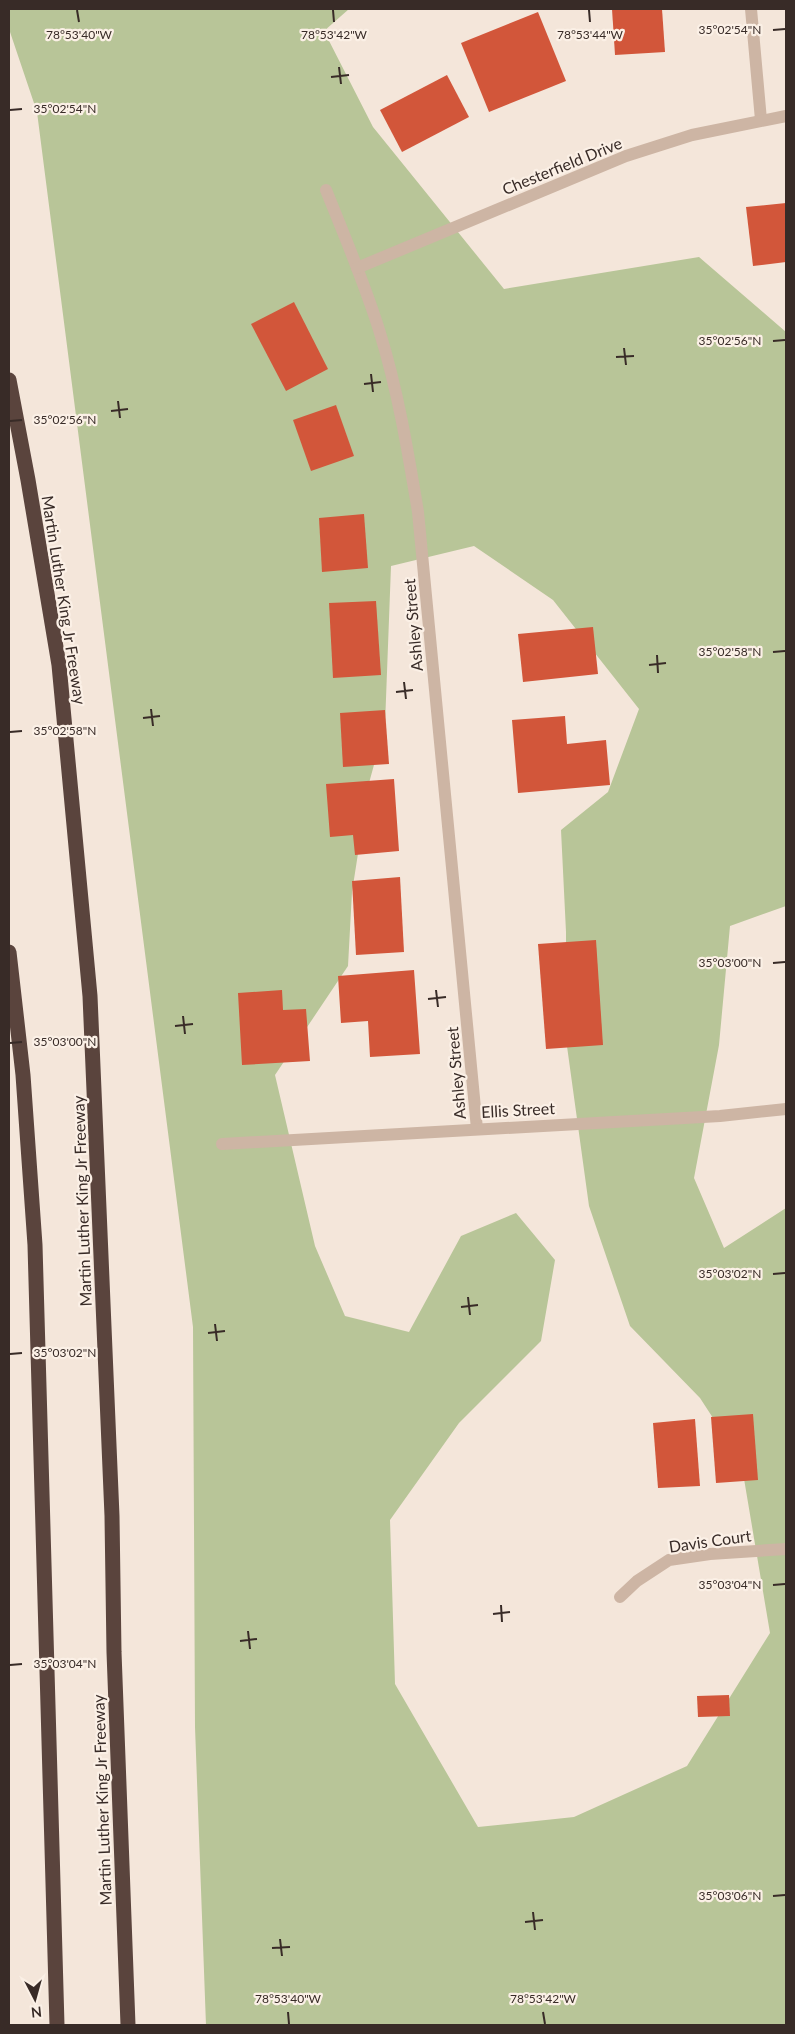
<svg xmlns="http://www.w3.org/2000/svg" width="795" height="2034" font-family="Lato,sans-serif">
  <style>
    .green { fill: #b8c598; fill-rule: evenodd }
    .building { fill: #d2563a }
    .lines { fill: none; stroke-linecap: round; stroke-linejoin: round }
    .street { stroke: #cdb5a4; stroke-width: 12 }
    .highway { stroke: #5a443d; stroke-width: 15 }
    .ticks { fill: none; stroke: #382b27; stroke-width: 2 }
    .labels { text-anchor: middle; stroke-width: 4.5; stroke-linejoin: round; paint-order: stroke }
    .street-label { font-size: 16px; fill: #382b27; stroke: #fbf0e6 }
    .ticks-label { font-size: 12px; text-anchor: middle; fill: #382b27; stroke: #fbf0e6; stroke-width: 4.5; stroke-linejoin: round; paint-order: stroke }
  </style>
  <rect width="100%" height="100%" fill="#f4e6da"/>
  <!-- green -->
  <path class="green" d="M9 9H349L324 31 373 127 504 289 699 257 786 332V906L730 926 719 1045 694 1178 724 1248 786 1208V2025H206L195 1727 193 1327 37 112 9 29ZM474 546 553 600 639 709 608 792 561 830 566 932V1039L589 1206 630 1326 700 1398 741 1461 770 1633 687 1766 574 1817 478 1827 395 1684 390 1520 459 1423 541 1341 555 1260 516 1213 461 1236 409 1332 345 1316 315 1246 275 1075 348 966 352 892 369 783 385 725 391 566Z"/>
  <!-- building -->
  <g class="building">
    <polygon points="612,9 662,9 665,52 615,55"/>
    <polygon points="538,12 566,81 489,112 461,43"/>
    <polygon points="447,75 469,117 402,152 380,110"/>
    <polygon points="786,203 786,262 753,266 746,207"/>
    <polygon points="294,302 328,369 286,391 251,324"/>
    <polygon points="336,405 354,456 311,471 293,420"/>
    <polygon points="364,514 368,568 322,572 319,518"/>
    <polygon points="376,601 381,675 333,678 329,603"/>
    <polygon points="593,627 598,674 523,682 518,634"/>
    <polygon points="385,710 389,764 343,767 340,713"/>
    <polygon points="565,716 567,744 606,740 610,785 518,793 512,720"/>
    <polygon points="394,779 399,851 355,855 353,835 330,837 326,784"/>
    <polygon points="400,877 404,952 356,955 352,881"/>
    <polygon points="596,940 603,1045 546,1049 538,944"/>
    <polygon points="414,970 420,1054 370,1057 368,1021 341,1023 338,976"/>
    <polygon points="282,990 283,1010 306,1009 310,1061 242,1065 238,993"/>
    <polygon points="753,1414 758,1480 716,1483 711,1417"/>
    <polygon points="695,1419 700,1486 658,1488 653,1423"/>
    <polygon points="729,1695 730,1716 698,1717 697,1696"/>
  </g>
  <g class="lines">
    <!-- street -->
    <g class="street">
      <polyline points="751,9 761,120"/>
      <path d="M326 190C345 237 365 284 380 333 398 391 408 452 418 512L477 1129"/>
      <polyline points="357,268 626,156 692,135 786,116"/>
      <polyline points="222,1144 720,1116 786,1109"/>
      <polyline points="620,1597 637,1581 669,1560 710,1554 786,1549"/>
    </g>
    <!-- highway -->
    <g class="highway">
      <polyline points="9,380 28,480 59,665 90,996 112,1516 114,1652 128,2025"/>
      <polyline points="9,952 23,1075 35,1245 57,2025"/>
    </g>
  </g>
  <!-- ticks -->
  <path class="ticks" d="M77 10 79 22M333 10 334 22M589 10 590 22M773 30 785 29M339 67 341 84M331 77 349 75M10 110 22 109M773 341 785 340M624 348 626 365M616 357 634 356M371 374 373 392M364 384 381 382M118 401 120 418M111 411 128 409M10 421 22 420M773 652 785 651M657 655 658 673M649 665 666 663M404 682 406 699M396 692 413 690M151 709 153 726M143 718 160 716M10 732 22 731M773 963 785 962M436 990 438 1007M428 999 446 997M183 1016 185 1034M175 1026 193 1024M10 1043 22 1042M773 1274 785 1273M468 1297 470 1315M461 1307 478 1305M215 1324 217 1341M208 1333 225 1331M10 1354 22 1353M773 1585 785 1584M501 1605 502 1622M493 1614 510 1612M248 1631 250 1649M240 1641 257 1639M10 1665 22 1664M773 1896 785 1895M533 1912 535 1930M525 1922 543 1920M280 1939 282 1956M272 1948 290 1947M288 2012 289 2024M543 2012 545 2024"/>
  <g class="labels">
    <!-- street labels -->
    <g class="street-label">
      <text transform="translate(562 166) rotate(-22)" y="6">Chesterfield Drive</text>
      <text transform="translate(64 600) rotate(81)" y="6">Martin Luther King Jr Freeway</text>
      <text transform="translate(413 625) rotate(-95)" y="6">Ashley Street</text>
      <text transform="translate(456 1073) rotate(-95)" y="6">Ashley Street</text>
      <text transform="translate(518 1110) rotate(-3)" y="6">Ellis Street</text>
      <text transform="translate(82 1201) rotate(-92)" y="6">Martin Luther King Jr Freeway</text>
      <text transform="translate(710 1541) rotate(-8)" y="6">Davis Court</text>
      <text transform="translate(102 1800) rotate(-92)" y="6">Martin Luther King Jr Freeway</text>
    </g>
  </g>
  <g class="ticks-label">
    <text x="730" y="34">35°02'54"N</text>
    <text x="79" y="39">78°53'40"W</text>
    <text x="334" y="39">78°53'42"W</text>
    <text x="590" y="39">78°53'44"W</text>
    <text x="65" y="113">35°02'54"N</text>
    <text x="730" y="345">35°02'56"N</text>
    <text x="65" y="424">35°02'56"N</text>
    <text x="730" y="656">35°02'58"N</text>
    <text x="65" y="735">35°02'58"N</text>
    <text x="730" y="967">35°03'00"N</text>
    <text x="65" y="1046">35°03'00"N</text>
    <text x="730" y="1278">35°03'02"N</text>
    <text x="65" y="1357">35°03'02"N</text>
    <text x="730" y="1589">35°03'04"N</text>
    <text x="65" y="1668">35°03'04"N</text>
    <text x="730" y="1900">35°03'06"N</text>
    <text x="288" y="2003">78°53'40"W</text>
    <text x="543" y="2003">78°53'42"W</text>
  </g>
  <!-- border -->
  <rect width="795" height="2034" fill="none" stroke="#382b27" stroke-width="20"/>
  <!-- north arrow -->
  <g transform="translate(35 1999) rotate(174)" stroke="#fbf0e6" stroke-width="4" paint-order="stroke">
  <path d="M0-4L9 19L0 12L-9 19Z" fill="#382b27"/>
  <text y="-8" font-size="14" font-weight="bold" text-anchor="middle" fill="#382b27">N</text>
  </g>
</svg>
